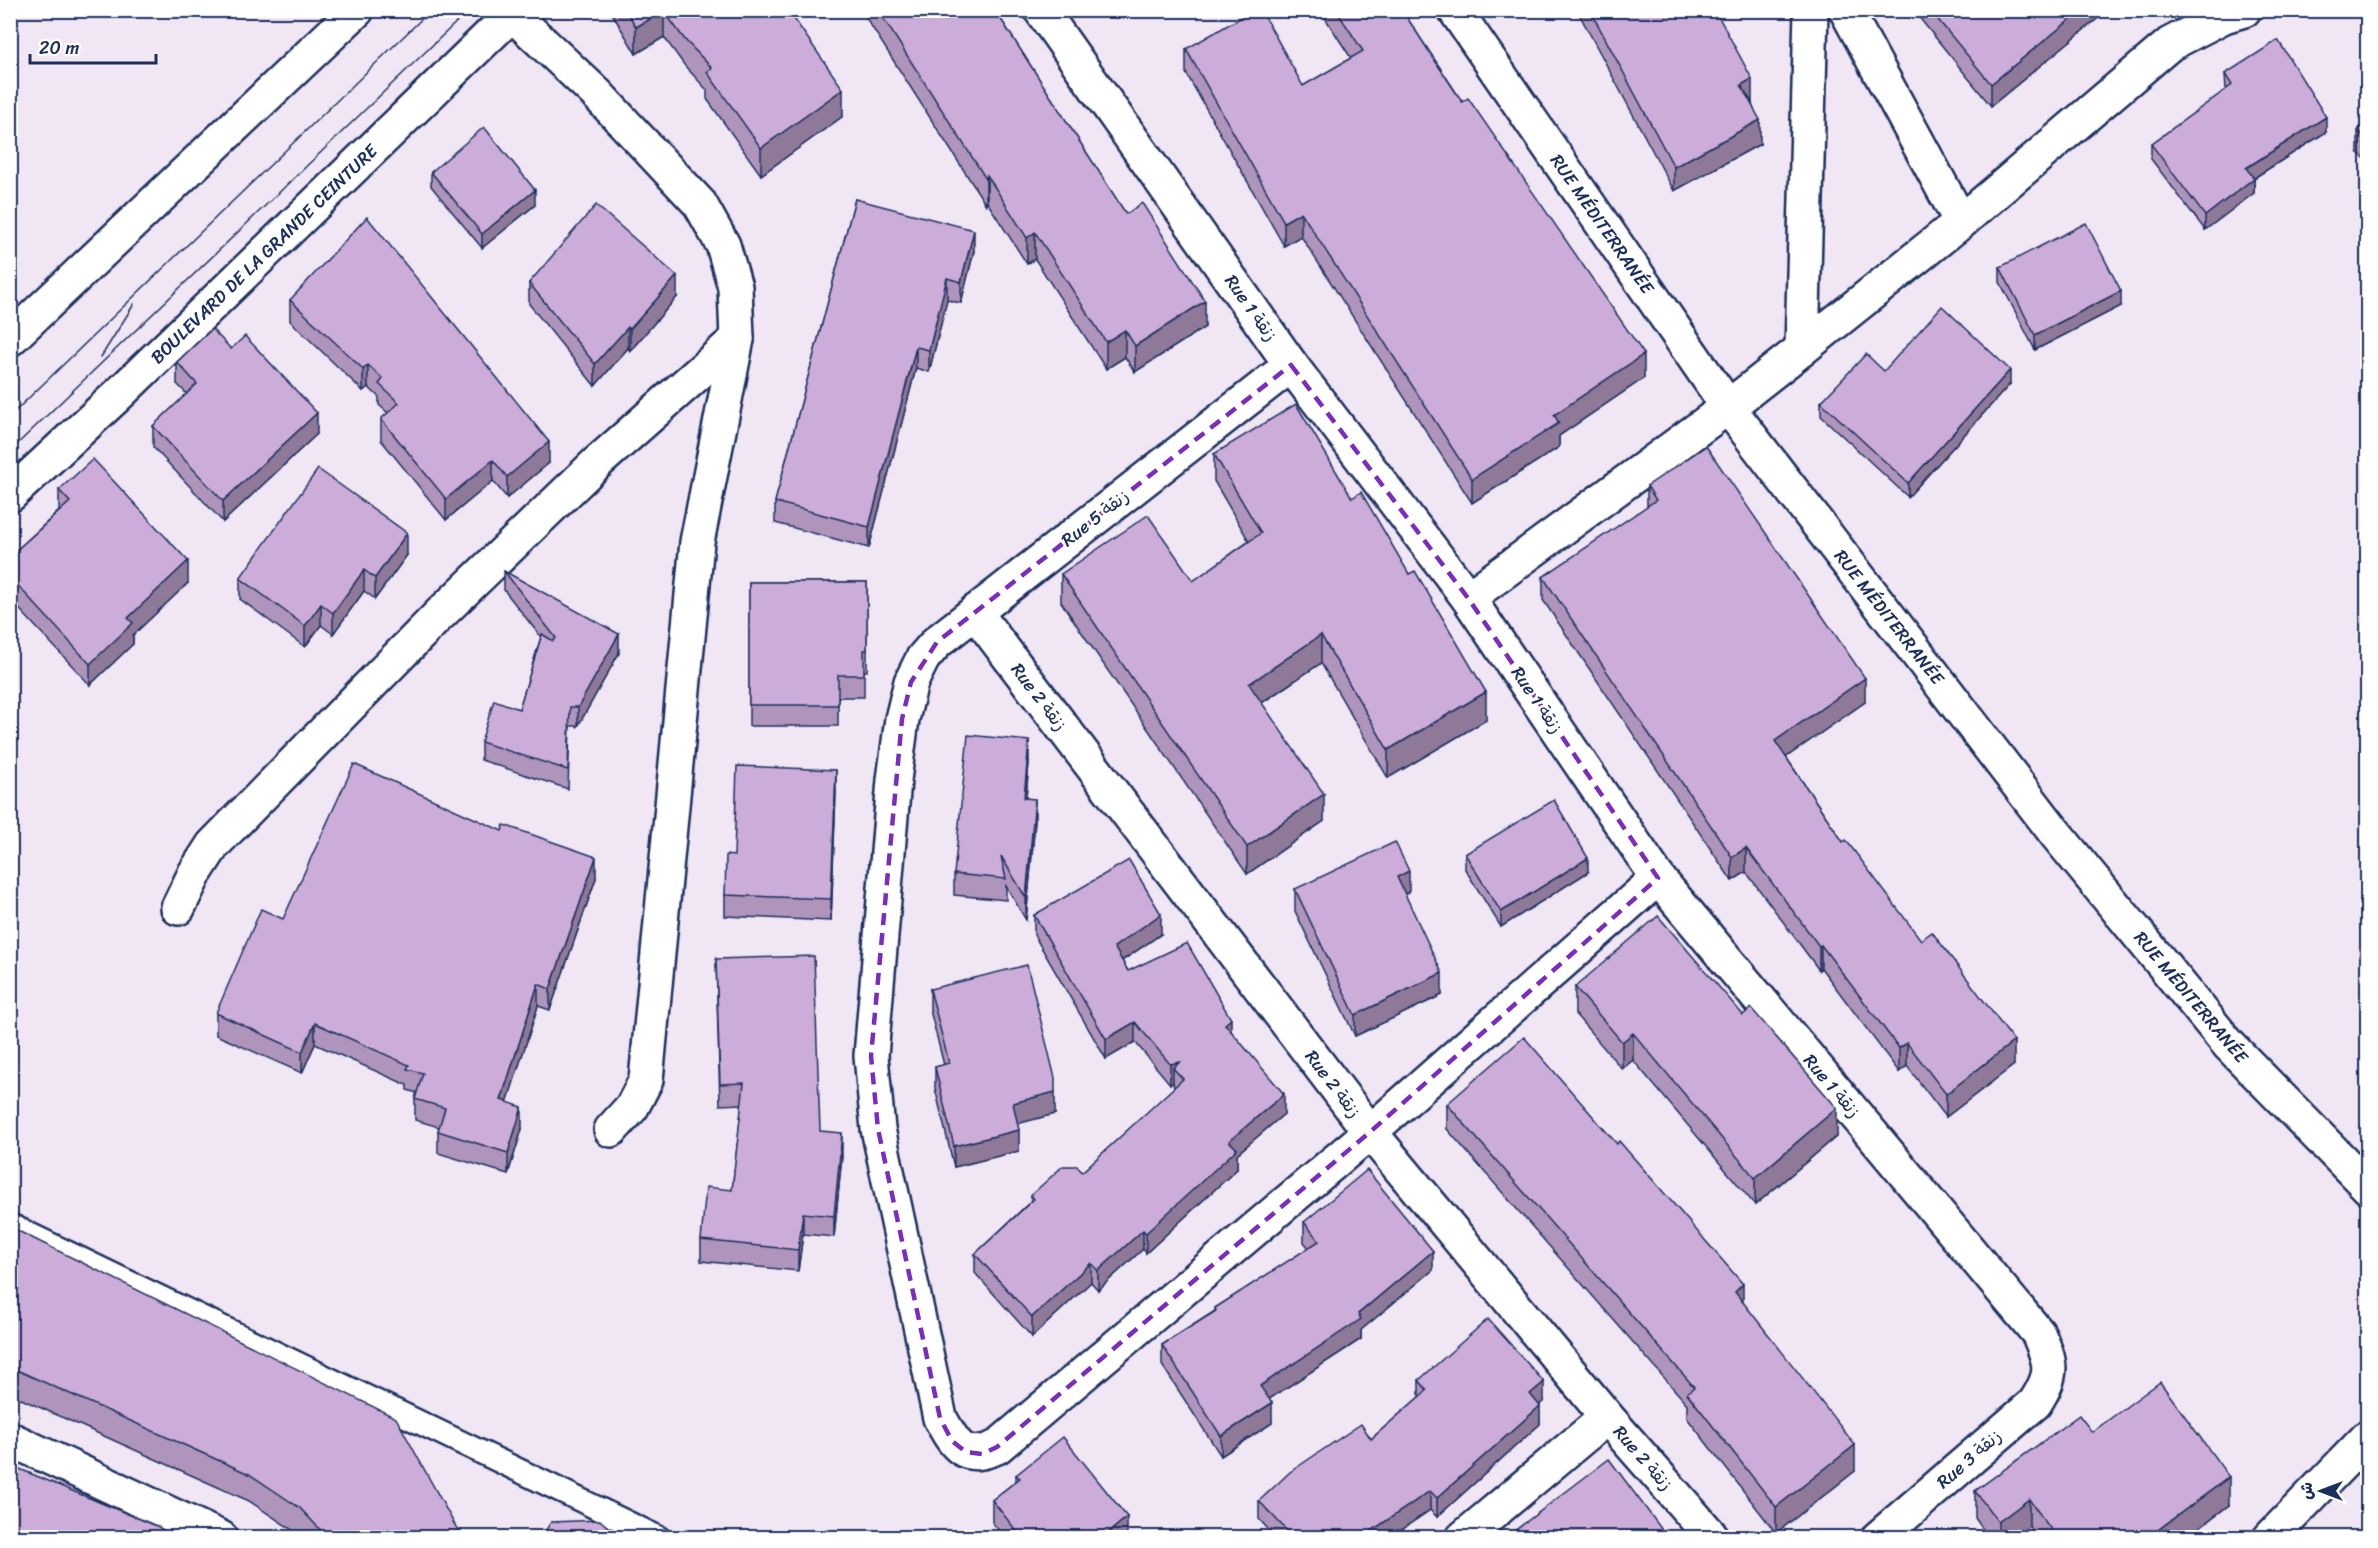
<svg xmlns="http://www.w3.org/2000/svg" width="2378" height="1548" font-family="Sriracha,'Playpen Sans Arabic',sans-serif">
  <style>
    .lines { fill: none; stroke-linecap: round; stroke-linejoin: round }
    .service-casing { stroke: #1b2f5e; stroke-width: 27 }
    .minor-casing { stroke: #1b2f5e; stroke-width: 38 }
    .secondary-casing { stroke: #1b2f5e; stroke-width: 38 }
    .service { stroke: #fff; stroke-width: 22 }
    .minor { stroke: #fff; stroke-width: 33 }
    .secondary { stroke: #fff; stroke-width: 33 }
    .tram { stroke: #1b2f5e; stroke-width: 1.5 }
    .wall { fill: #af95bb; stroke: #1b2f5e; stroke-width: 1.5 }
    .shaded-wall { fill: #8f7998; stroke: #1b2f5e; stroke-width: 1.5 }
    .building { fill: #ccadd9; stroke: #1b2f5e; stroke-width: 1.5 }
    .marked { fill: none; stroke: #7b2cbf; stroke-width: 4.5; stroke-dasharray: 12 8; stroke-linejoin: round }
    .labels { text-anchor: middle; stroke-width: 5; stroke-linejoin: round; paint-order: stroke }
    .street-label { font-size: 18px; fill: #1b2f5e; stroke: #fff }
  </style>
  <rect width="100%" height="100%" fill="#f0e6f4"/>
  <filter id="ink" filterUnits="userSpaceOnUse"><feTurbulence type="fractalNoise" baseFrequency=".0167" numOctaves="2"/><feDisplacementMap in="SourceGraphic" scale="12" xChannelSelector="R" yChannelSelector="G"/><feConvolveMatrix kernelMatrix="1 2 1 2 8 2 1 2 1" color-interpolation-filters="sRGB"/></filter>
  <g filter="url(#ink)">
    <g class="lines">
      <!-- service casing -->
      <g class="service-casing">
        <polyline id="service" points="10,1225 659,1538"/>
      </g>
      <!-- minor casing -->
      <g class="minor-casing">
        <g id="minor">
          <path d="M1041 10 1291 365 1468 598 1658 878 2038 1333C2052 1365 2054 1373 2035 1403L1878 1538"/>
          <polyline points="1455,10 1728,407 2056,834 2229,1045 2368,1187"/>
          <polyline points="1846,10 1961,222"/>
          <polyline points="512,14 597,94 700,204 723,245 735,287 737,339 697,542 646,1080 632,1107 611,1130"/>
          <polyline points="1802,349 1811,10"/>
          <path d="M1291 365 937 642 923 658 911 682 902 719 894 780 871 1056 878 1129 940 1418C955 1446 964 1462 997 1447L1370 1132 1658 878"/>
          <polyline points="1468,598 1728,407 1802,349 1961,222 2170,44 2224,16 2244,10"/>
          <polyline points="975,612 1370,1132 1607,1417 1713,1538"/>
          <polyline points="178,908 195,873 213,845 437,617 598,462 737,339"/>
          <polyline points="10,1439 221,1538"/>
          <polyline points="1463,1538 1607,1417"/>
          <polyline points="2270,1538 2368,1437"/>
        </g>
      </g>
      <!-- secondary casing -->
      <g class="secondary-casing">
        <g id="secondary">
          <polyline points="10,339 357,10"/>
          <polyline points="10,495 119,394 516,10"/>
        </g>
      </g>
      <!-- service -->
      <use href="#service" class="service"/>
      <!-- minor -->
      <use href="#minor" class="minor"/>
      <!-- secondary -->
      <use href="#secondary" class="secondary"/>
      <!-- tram -->
      <g class="tram">
        <polyline points="101,357 134,304"/>
        <polyline points="10,416 431,10"/>
        <polyline points="10,451 469,10"/>
      </g>
    </g>
    <!-- wall -->
    <g class="wall">
      <polygon points="610,10 803,10 792,17 843,116 761,175 707,99 707,90 685,66 664,37 636,54"/>
      <polygon points="861,10 995,10 1126,214 1205,327 1135,372 1125,357 1106,369 1035,259 1027,264 987,202 986,205"/>
      <polygon points="1320,10 1402,10 1644,378 1559,436 1559,447 1472,503 1301,236 1284,246 1186,73 1186,49 1303,86 1351,58"/>
      <polygon points="1577,10 1715,10 1752,103 1760,144 1674,191"/>
      <polygon points="1913,10 2102,10 2102,15 1991,106"/>
      <polygon points="2225,74 2326,132 2254,178 2254,193 2205,230 2151,159 2151,144 2226,90"/>
      <polygon points="2367,118 2367,160 2358,153 2358,131"/>
      <polygon points="431,172 535,205 482,248 431,186"/>
      <polygon points="855,199 974,251 961,303 947,300 929,372 916,368 869,548 775,523 775,502"/>
      <polygon points="2000,267 2121,306 2035,350 2000,282"/>
      <polygon points="529,283 677,297 630,351 628,348 595,386 529,304"/>
      <polygon points="290,300 549,463 507,498 493,481 446,520 381,440 381,419 388,413 379,405 379,397 368,387 363,391 290,321"/>
      <polygon points="231,349 317,434 223,522 153,447 153,426 187,394 177,384 177,362"/>
      <polygon points="1884,371 2010,384 1908,497 1821,416 1821,402"/>
      <polygon points="1214,454 1352,498 1486,720 1388,778 1321,663 1262,703 1324,821 1247,874 1061,602 1061,574 1193,581 1249,541 1214,481"/>
      <polygon points="1647,486 1865,702 1786,757 1843,842 2014,1065 1946,1117 1907,1066 1899,1072 1821,968 1819,970 1746,872 1732,881 1543,600 1543,577 1647,507"/>
      <polygon points="59,490 188,583 133,635 133,644 90,685 10,599 10,556 59,511"/>
      <polygon points="407,555 375,599 364,591 333,634 321,625 305,647 240,599 240,578"/>
      <polygon points="504,571 619,653 578,726 570,726 568,789 481,760 481,742 519,709 541,637 504,590"/>
      <polygon points="749,582 867,582 867,671 864,671 864,697 838,697 838,726 749,726"/>
      <polygon points="1029,762 1026,798 1035,821 1026,920 1006,886 1006,900 954,895 954,874"/>
      <polygon points="836,791 831,921 725,916 725,895 734,856"/>
      <polygon points="1465,854 1588,872 1501,927 1465,869"/>
      <polygon points="596,878 550,1010 538,1006 507,1102 522,1129 508,1174 438,1153 438,1131 439,1127 415,1120 415,1099 417,1093 407,1090 407,1085 315,1044 302,1073 216,1035 216,1013 283,919"/>
      <polygon points="1295,889 1409,892 1405,894 1442,995 1355,1036 1295,911"/>
      <polygon points="1034,915 1161,934 1122,961 1128,971 1231,1031 1284,1114 1237,1154 1237,1169 1146,1253 1143,1249 1098,1290 1091,1282 1032,1337 975,1273 975,1254 1031,1201 1031,1195 1082,1172 1174,1088 1173,1083 1170,1084 1135,1042 1106,1059 1034,935"/>
      <polygon points="716,959 820,1131 842,1155 834,1237 803,1234 798,1271 701,1261 701,1240 732,1190 742,1104 720,1105"/>
      <polygon points="1575,987 1837,1136 1755,1205 1633,1060 1622,1069 1575,1014"/>
      <polygon points="930,989 1055,1114 1017,1123 1019,1151 954,1167 935,1088 935,1067 944,1065 930,1010"/>
      <polygon points="1447,1104 1617,1144 1743,1303 1855,1471 1776,1533 1687,1418 1687,1404 1447,1129"/>
      <polygon points="1304,1222 1433,1270 1361,1330 1361,1339 1269,1399 1272,1423 1221,1456 1162,1365 1162,1345 1215,1311 1215,1308 1309,1248 1304,1242"/>
      <polygon points="10,1227 462,1538 303,1538 300,1535 249,1501 10,1394"/>
      <polygon points="1419,1380 1544,1401 1539,1405 1540,1424 1437,1517 1430,1510 1389,1538 1276,1538 1259,1519 1259,1501 1371,1439 1419,1397"/>
      <polygon points="2092,1432 2229,1505 2185,1538 2037,1538 2029,1526 2014,1538 1989,1538 1975,1518 1975,1491"/>
      <polygon points="1016,1475 1127,1538 1005,1538 992,1522 992,1500 1016,1481"/>
    </g>
    <!-- shaded-wall -->
    <g class="shaded-wall">
      <polygon points="779,10 803,10 779,25"/>
      <polygon points="2082,10 2102,10 2102,15 1991,106 1991,84"/>
      <polygon points="664,11 664,37 636,54 636,27"/>
      <polygon points="1752,79 1752,103 1741,85"/>
      <polygon points="843,89 843,116 761,175 761,148"/>
      <polygon points="2326,117 2326,132 2246,183 2246,168"/>
      <polygon points="1760,120 1760,144 1674,191 1674,167"/>
      <polygon points="987,175 987,202 986,205 986,179"/>
      <polygon points="2254,178 2254,193 2205,230 2205,216"/>
      <polygon points="535,190 535,205 482,248 482,234"/>
      <polygon points="1301,212 1301,236 1284,246 1284,222"/>
      <polygon points="974,230 974,251 961,303 961,282"/>
      <polygon points="1035,232 1035,259 1027,264 1027,238"/>
      <polygon points="677,276 677,297 630,351 630,329"/>
      <polygon points="947,278 947,300 929,372 929,350"/>
      <polygon points="2121,291 2121,306 2035,350 2035,335"/>
      <polygon points="1205,301 1205,327 1135,372 1135,346"/>
      <polygon points="628,327 628,348 595,386 595,364"/>
      <polygon points="1125,330 1125,357 1106,369 1106,342"/>
      <polygon points="916,347 916,368 869,548 869,527"/>
      <polygon points="1644,354 1644,378 1559,436 1559,447 1472,503 1472,479 1554,415"/>
      <polygon points="368,365 368,387 363,391 363,369"/>
      <polygon points="2010,370 2010,384 1908,497 1908,483"/>
      <polygon points="317,413 317,434 223,522 223,501"/>
      <polygon points="549,442 549,463 507,498 507,477"/>
      <polygon points="493,460 493,481 446,520 446,499"/>
      <polygon points="407,533 407,555 375,599 375,578"/>
      <polygon points="188,561 188,583 133,635 133,644 90,685 90,664 128,618"/>
      <polygon points="364,570 364,591 333,634 333,613"/>
      <polygon points="321,604 321,625 305,647 305,626"/>
      <polygon points="619,634 619,653 578,726 578,707"/>
      <polygon points="1321,635 1321,663 1249,711 1249,684"/>
      <polygon points="1865,678 1865,702 1775,765 1775,741"/>
      <polygon points="1486,692 1486,720 1388,778 1388,750"/>
      <polygon points="1029,741 1029,762 1024,820 1024,798"/>
      <polygon points="836,770 836,791 831,921 831,899"/>
      <polygon points="1324,794 1324,821 1247,874 1247,847"/>
      <polygon points="1035,799 1035,821 1026,920 1026,898"/>
      <polygon points="1746,848 1746,872 1732,881 1732,857"/>
      <polygon points="596,857 596,878 550,1010 550,989"/>
      <polygon points="1588,858 1588,872 1501,927 1501,912"/>
      <polygon points="1409,871 1409,892 1397,898 1397,877"/>
      <polygon points="1161,914 1161,934 1114,966 1114,947"/>
      <polygon points="1821,945 1821,968 1819,970 1819,946"/>
      <polygon points="1442,973 1442,995 1355,1036 1355,1015"/>
      <polygon points="538,984 538,1006 501,1122 501,1100"/>
      <polygon points="1231,1019 1231,1039 1225,1024"/>
      <polygon points="1135,1022 1135,1042 1106,1059 1106,1039"/>
      <polygon points="315,1023 315,1044 302,1073 302,1052"/>
      <polygon points="1633,1033 1633,1060 1622,1069 1622,1042"/>
      <polygon points="2014,1041 2014,1065 1946,1117 1946,1094"/>
      <polygon points="1907,1043 1907,1066 1899,1072 1899,1048"/>
      <polygon points="1180,1062 1173,1068 1173,1083 1170,1084 1170,1064"/>
      <polygon points="1055,1092 1055,1114 1013,1125 1013,1103"/>
      <polygon points="1284,1094 1284,1114 1237,1154 1237,1169 1146,1253 1146,1233 1229,1141"/>
      <polygon points="522,1107 522,1129 508,1174 508,1153"/>
      <polygon points="1837,1108 1837,1136 1755,1205 1755,1178"/>
      <polygon points="1019,1130 1019,1151 954,1167 954,1146"/>
      <polygon points="842,1133 842,1155 834,1237 834,1216"/>
      <polygon points="803,1213 803,1234 798,1271 798,1250"/>
      <polygon points="1143,1230 1143,1249 1098,1290 1098,1271"/>
      <polygon points="1433,1251 1433,1270 1361,1330 1361,1339 1260,1405 1260,1386 1358,1314"/>
      <polygon points="1091,1263 1091,1282 1032,1337 1032,1317"/>
      <polygon points="1743,1284 1743,1310 1735,1292"/>
      <polygon points="1544,1382 1544,1401 1530,1413 1530,1394"/>
      <polygon points="1272,1403 1272,1423 1221,1456 1221,1436"/>
      <polygon points="1540,1406 1540,1424 1437,1517 1437,1498"/>
      <polygon points="1855,1445 1855,1471 1776,1533 1776,1507"/>
      <polygon points="2229,1477 2229,1505 2185,1538 2147,1538"/>
      <polygon points="1430,1491 1430,1510 1389,1538 1361,1538"/>
      <polygon points="2029,1499 2029,1526 2014,1538 1998,1538 1998,1522"/>
      <polygon points="1127,1517 1127,1538 1102,1538"/>
    </g>
    <!-- building -->
    <g class="building">
      <polygon points="626,10 788,10 843,89 761,148 707,72 712,68 685,40 664,11 636,27"/>
      <polygon points="878,10 995,10 1126,214 1142,203 1205,301 1135,346 1125,330 1106,342 1035,232 1027,238 987,175 986,179"/>
      <polygon points="1254,10 1261,10 1303,86 1363,51 1336,10 1402,10 1462,102 1468,98 1644,354 1554,415 1559,423 1472,479 1301,212 1284,222 1186,49"/>
      <polygon points="1590,10 1715,10 1752,79 1741,85 1760,120 1674,167"/>
      <polygon points="1930,10 2082,10 1991,84"/>
      <polygon points="2278,40 2326,117 2246,168 2254,178 2205,216 2151,144 2232,85 2225,74"/>
      <polygon points="2367,118 2367,138 2358,131"/>
      <polygon points="484,127 535,190 482,234 431,172"/>
      <polygon points="855,199 974,230 961,282 947,278 929,350 916,347 869,527 775,502"/>
      <polygon points="596,205 677,276 630,329 628,327 595,364 529,283"/>
      <polygon points="367,217 549,442 507,477 493,460 446,499 381,419 399,403 379,384 383,379 368,365 363,369 290,300"/>
      <polygon points="2086,223 2121,291 2035,335 2000,267"/>
      <polygon points="1942,306 2010,370 1908,483 1821,402 1866,354 1884,371"/>
      <polygon points="212,329 231,349 245,336 317,413 223,501 153,426 197,384 177,362"/>
      <polygon points="1296,404 1352,498 1361,492 1409,574 1415,571 1486,692 1388,750 1321,635 1249,684 1324,794 1247,847 1061,574 1148,515 1193,581 1261,533 1214,454"/>
      <polygon points="1706,446 1865,678 1775,741 1843,842 1846,840 1921,940 1932,932 2014,1041 1946,1094 1907,1043 1899,1048 1821,945 1819,946 1746,848 1732,857 1543,577 1656,500 1647,486"/>
      <polygon points="93,459 188,561 128,618 133,623 90,664 10,577 10,556 70,502 59,490"/>
      <polygon points="318,469 407,533 375,578 364,570 333,613 321,604 305,626 240,578"/>
      <polygon points="504,571 619,634 578,707 570,707 568,770 481,742 494,700 519,709 542,634 553,641 556,638"/>
      <polygon points="749,582 867,582 867,650 864,650 864,675 838,675 838,705 749,705"/>
      <polygon points="968,735 1029,741 1024,798 1035,799 1026,898 1001,856 1006,879 954,874"/>
      <polygon points="354,764 502,831 504,825 596,857 550,989 538,984 501,1100 522,1107 508,1153 438,1131 445,1108 415,1099 423,1073 407,1069 409,1065 315,1023 302,1052 216,1013 261,909 283,919"/>
      <polygon points="737,766 836,770 831,899 725,895 726,855 734,856"/>
      <polygon points="1554,800 1588,858 1501,912 1465,854"/>
      <polygon points="1395,842 1409,871 1397,877 1442,973 1355,1015 1295,889"/>
      <polygon points="1129,860 1161,914 1114,947 1128,971 1187,943 1231,1019 1225,1024 1284,1094 1229,1141 1237,1149 1146,1233 1143,1230 1098,1271 1091,1263 1032,1317 975,1254 1034,1199 1031,1195 1063,1166 1077,1166 1082,1172 1183,1079 1173,1068 1180,1062 1170,1064 1135,1022 1106,1039 1034,915"/>
      <polygon points="1658,916 1743,1015 1751,1008 1837,1108 1755,1178 1633,1033 1622,1042 1575,987"/>
      <polygon points="814,956 820,1131 842,1133 834,1216 803,1213 798,1250 701,1240 706,1187 732,1190 744,1083 720,1084 716,959"/>
      <polygon points="1027,965 1055,1078 1055,1092 1013,1103 1019,1130 954,1146 935,1067 949,1063 930,989"/>
      <polygon points="1524,1037 1617,1144 1619,1141 1743,1284 1735,1292 1855,1445 1776,1507 1687,1393 1694,1387 1447,1104"/>
      <polygon points="1367,1170 1433,1251 1358,1314 1361,1319 1260,1386 1272,1403 1221,1436 1162,1345 1216,1311 1215,1308 1319,1241 1304,1222"/>
      <polygon points="10,1227 396,1418 462,1538 328,1538 300,1508 249,1474 10,1367"/>
      <polygon points="1488,1319 1544,1382 1530,1394 1540,1406 1437,1498 1430,1491 1361,1538 1294,1538 1259,1501 1290,1472 1361,1424 1371,1439 1427,1390 1419,1380"/>
      <polygon points="2160,1382 2229,1477 2147,1538 2057,1538 2029,1499 1998,1522 1975,1491 2079,1415 2092,1432"/>
      <polygon points="1063,1437 1127,1517 1102,1538 1022,1538 992,1500 1020,1478 1016,1475"/>
      <polygon points="1609,1459 1668,1538 1505,1538"/>
      <polygon points="10,1465 159,1527 170,1538 10,1538"/>
      <polygon points="600,1520 620,1538 541,1538 551,1522"/>
    </g>
  </g>
  <!-- marked area -->
  <path class="marked" d="M1291 365 1468 598 1658 878 1370 1132 997 1447 982 1454 966 1452 952 1441 940 1418 878 1129 871 1056 902 719 911 682 937 642Z"/>
  <g class="labels">
    <!-- street labels -->
    <g class="street-label">
      <text transform="translate(1602 224) rotate(55)" y="6">RUE MÉDITERRANÉE</text>
      <text transform="translate(264 254) rotate(-44)" y="6">BOULEVARD DE LA GRANDE CEINTURE</text>
      <text transform="translate(1251 308) rotate(55)" y="6">Rue 1 زنقة</text>
      <text transform="translate(1095 518) rotate(-38)" y="6">Rue 5 زنقة</text>
      <text transform="translate(1889 617) rotate(52)" y="6">RUE MÉDITERRANÉE</text>
      <text transform="translate(1039 697) rotate(53)" y="6">Rue 2 زنقة</text>
      <text transform="translate(1537 700) rotate(56)" y="6">Rue 1 زنقة</text>
      <text transform="translate(2191 997) rotate(50)" y="6">RUE MÉDITERRANÉE</text>
      <text transform="translate(1333 1084) rotate(53)" y="6">Rue 2 زنقة</text>
      <text transform="translate(1832 1086) rotate(50)" y="6">Rue 1 زنقة</text>
      <text transform="translate(1643 1458) rotate(49)" y="6">Rue 2 زنقة</text>
      <text transform="translate(1969 1459) rotate(-41)" y="6">Rue 3 زنقة</text>
    </g>
  </g>
  <!-- margin -->
  <rect width="2378" height="1548" fill="none" stroke="#fff" stroke-width="36"/>
  <rect x="18" y="18" width="2342" height="1512" fill="none" stroke="#1b2f5e" stroke-width="2" filter="url(#ink)"/>
  <!-- north arrow -->
  <g transform="translate(2321 1491) rotate(270)" stroke="#ffffff" stroke-width="4.5" paint-order="stroke">
  <path d="M0-4.5L10 22L0 15L-10 22Z" fill="#1b2f5e"/>
  <text y="-9" font-size="16" font-weight="bold" text-anchor="middle" fill="#1b2f5e">ش</text>
  </g>
  <!-- scale -->
  <path d="M30 54v9h126v-9" fill="none" stroke="#1b2f5e" stroke-width="3"/>
  <text x="39" y="54" font-size="18" fill="#1b2f5e" stroke="#ffffff" stroke-width="4.5" paint-order="stroke">20 m</text>
</svg>
